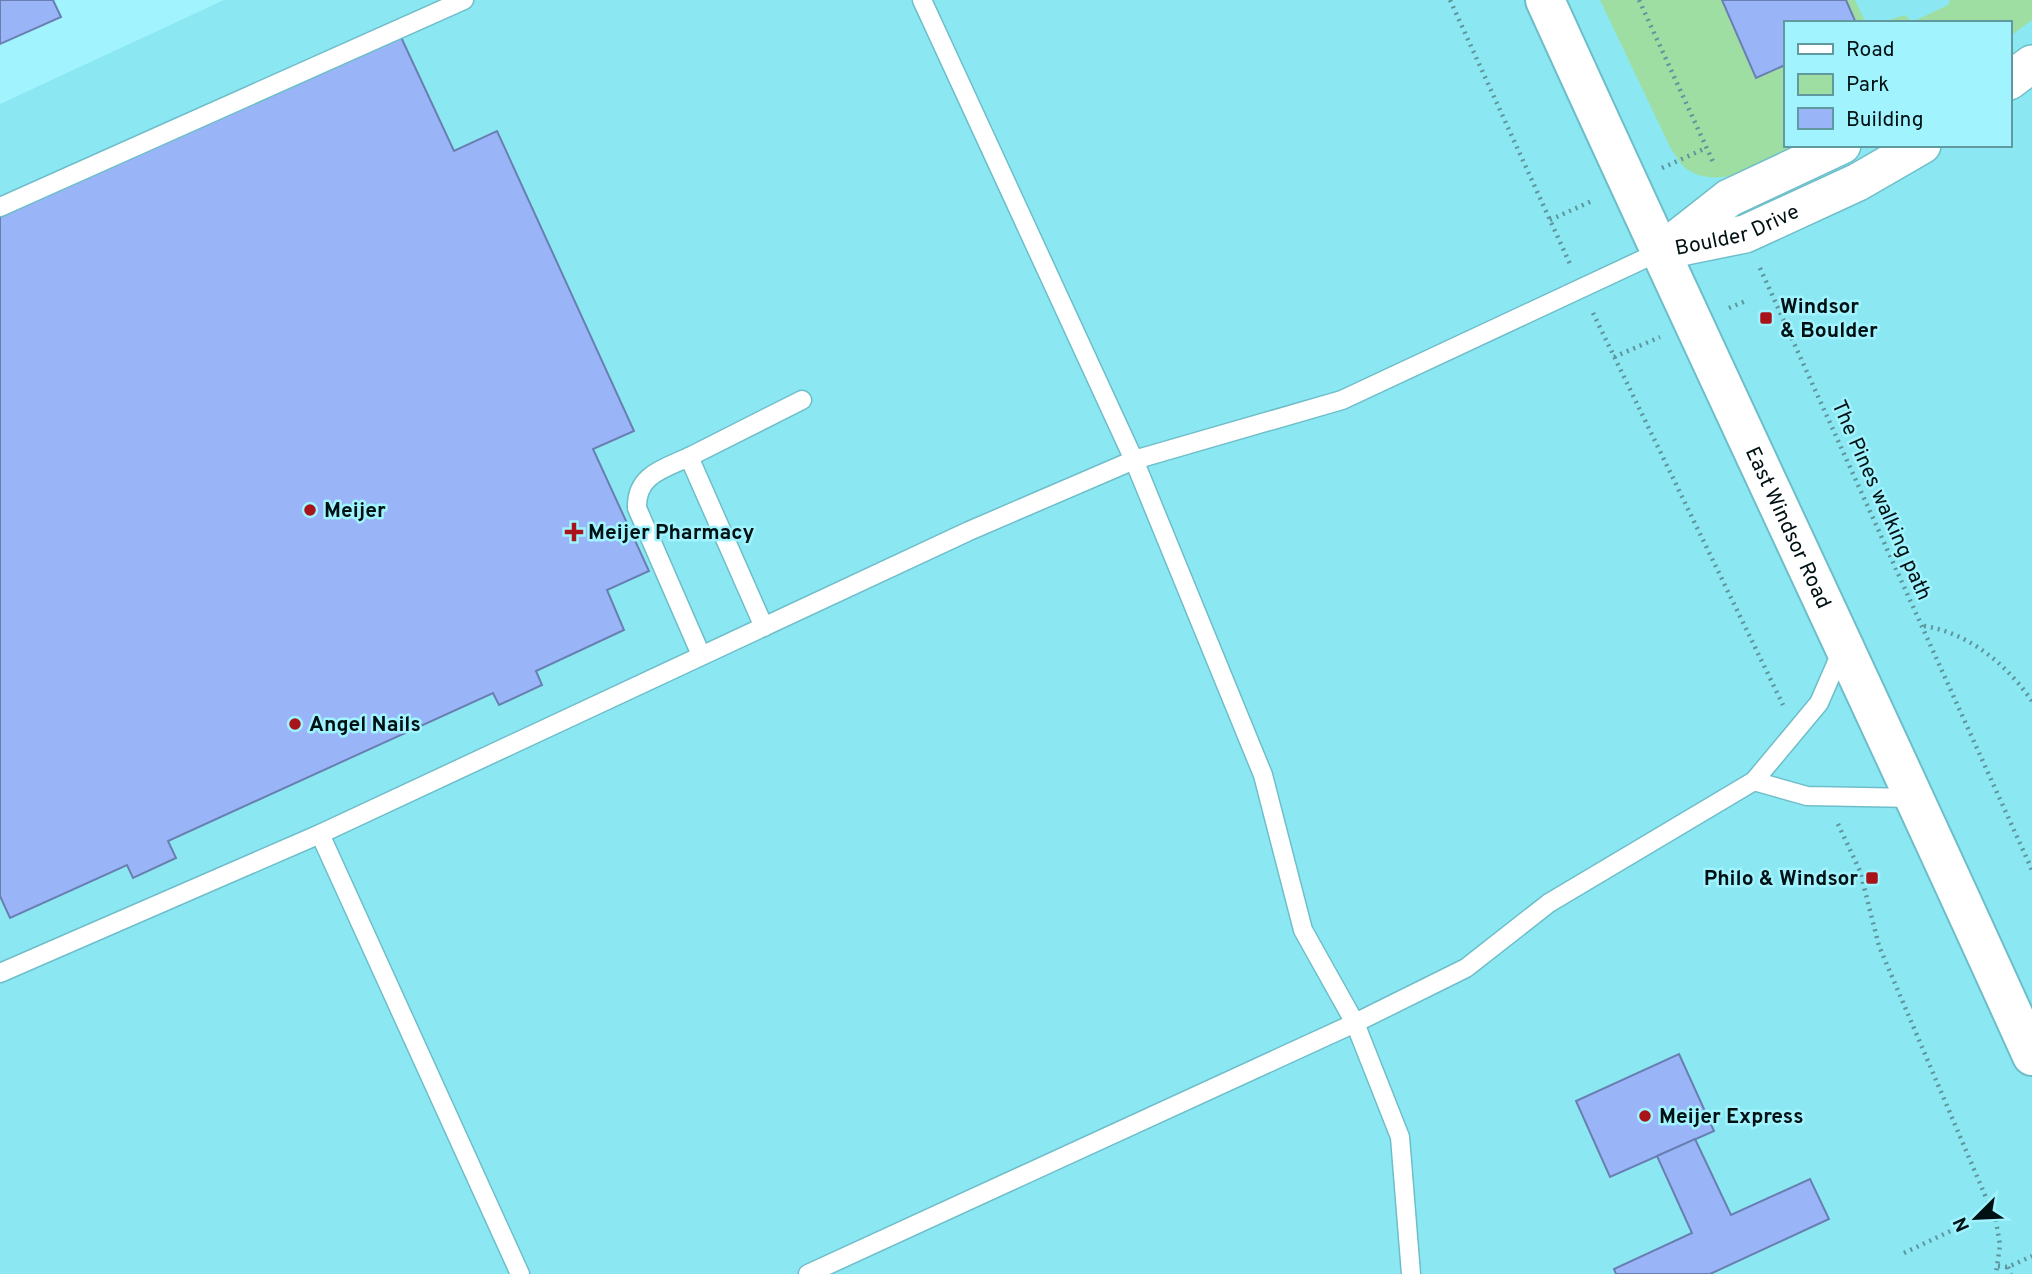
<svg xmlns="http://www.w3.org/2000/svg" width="2032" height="1274" font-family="Overpass,sans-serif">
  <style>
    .built { fill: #8be8f3; fill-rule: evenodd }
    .green { fill: #9edea2 }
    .building { fill: #99b5f8; stroke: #6a7fb1; stroke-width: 2 }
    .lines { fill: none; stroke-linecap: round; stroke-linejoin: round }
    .lane-casing { stroke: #6ebec9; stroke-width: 21 }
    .street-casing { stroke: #6ebec9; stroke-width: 40 }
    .secondary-casing { stroke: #6ebec9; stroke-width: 42 }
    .path { stroke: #5e959c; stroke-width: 4.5; stroke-dasharray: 2 5; stroke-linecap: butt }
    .lane { stroke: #fff; stroke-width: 18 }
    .street { stroke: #fff; stroke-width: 37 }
    .secondary { stroke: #fff; stroke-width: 38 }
    .poi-dot { fill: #a9141a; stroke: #a1f3fe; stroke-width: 2.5 }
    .labels { text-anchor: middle; stroke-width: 5; stroke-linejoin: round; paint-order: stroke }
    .street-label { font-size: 21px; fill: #001114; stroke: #a1f3fe }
    .poi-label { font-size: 21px; font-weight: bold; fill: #001114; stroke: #a1f3fe; text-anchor: start }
  </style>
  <rect width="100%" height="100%" fill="#a1f3fe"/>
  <!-- built -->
  <path class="built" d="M224 0H2032V1274H0V104ZM1785 23H2009V145H1785Z"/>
  <!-- green -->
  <g class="green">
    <path d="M1600 0H1855L1866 23H1785V145H1803C1770 160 1724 192 1688 170 1681 166 1676 155 1671 149Z"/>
    <polygon points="1950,0 2032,0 2032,20 2009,37 2009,23 1879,23 1905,15 1912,22 1948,5"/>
  </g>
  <!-- building -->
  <g class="building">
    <polygon points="0,0 53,0 61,17 0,44"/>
    <polygon points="1722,0 1846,0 1856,23 1785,23 1785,65 1756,78"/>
    <polygon points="400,35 454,151 497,131 634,431 593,449 649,571 607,590 624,630 536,671 542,685 499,705 493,693 168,841 176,858 133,878 127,865 10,918 0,896 0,217"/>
    <polygon points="1679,1054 1714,1131 1610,1177 1576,1101"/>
    <polygon points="1695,1139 1731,1215 1810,1179 1829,1219 1710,1274 1616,1274 1614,1269 1692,1233 1657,1156"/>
  </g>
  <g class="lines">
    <!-- lane casing -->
    <g class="lane-casing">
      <g id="lane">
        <polyline points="922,0 1134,460 1263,775 1303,930 1355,1023 1400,1137 1411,1274"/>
        <polyline points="0,207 464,0"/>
        <path d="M689 457C663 469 636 475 637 508L701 655"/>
        <polyline points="764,627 689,457 802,400"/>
        <polyline points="1754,781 1807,796 1916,798"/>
        <polyline points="320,834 520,1274"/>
        <polyline points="0,973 320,834 969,531 1134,460 1342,400 1661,251"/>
        <polyline points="808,1274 1355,1023 1466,968 1549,903 1754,781 1819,703 1843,648"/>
      </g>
    </g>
    <!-- street casing -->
    <g class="street-casing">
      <g id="street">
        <polyline points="2009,81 2032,64"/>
        <polyline points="1668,246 1729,198 1842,145"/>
        <path id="s1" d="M1661 251 1745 234 1858 182 1922 145"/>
      </g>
    </g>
    <!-- secondary casing -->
    <g class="secondary-casing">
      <g id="secondary">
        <path id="s2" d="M1545 0C1705 353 1873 703 2032 1056"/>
      </g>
    </g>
    <!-- path -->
    <g class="path">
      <polyline points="1450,0 1570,264"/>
      <polyline points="1639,0 1714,164"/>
      <polyline points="1662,168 1706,148"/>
      <polyline points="1550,220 1594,200"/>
      <polyline points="1760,268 2032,870"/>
      <polyline points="1729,308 1748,300"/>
      <polyline points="1593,313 1783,705"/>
      <polyline points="1614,357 1660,337"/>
      <path d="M1924 626C1969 633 2006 664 2032 701"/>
      <polyline points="1838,824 1860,871 1879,946 1996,1221 2000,1245 1996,1274"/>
      <polyline points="1904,1253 1993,1211"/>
      <polyline points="1998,1266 2008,1267 2032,1256"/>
      <polyline points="2008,1267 2011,1274"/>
    </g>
    <!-- lane -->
    <use href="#lane" class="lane"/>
    <!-- street -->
    <use href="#street" class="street"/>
    <!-- secondary -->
    <use href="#secondary" class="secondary"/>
  </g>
  <!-- markers -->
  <g class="poi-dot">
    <rect x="1759" y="311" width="14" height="14" rx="3.5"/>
    <circle cx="310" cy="510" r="7"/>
    <path d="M570.5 521.5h7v7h7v7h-7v7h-7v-7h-7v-7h7z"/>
    <circle cx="295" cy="724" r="7"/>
    <rect x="1865" y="871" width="14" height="14" rx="3.5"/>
    <circle cx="1645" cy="1116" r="7"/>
  </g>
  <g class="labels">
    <!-- street labels -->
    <g class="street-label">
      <text dy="7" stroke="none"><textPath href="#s1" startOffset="79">Boulder Drive</textPath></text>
      <text transform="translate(1882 500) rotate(66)" y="7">The Pines walking path</text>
      <text dy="7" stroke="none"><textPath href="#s2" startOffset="581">East Windsor Road</textPath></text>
    </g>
    <!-- poi labels -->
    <g class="poi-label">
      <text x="1780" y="313">Windsor<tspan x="1780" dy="24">&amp; Boulder</tspan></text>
      <text x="324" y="517">Meijer</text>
      <text x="588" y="539">Meijer Pharmacy</text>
      <text x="309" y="731">Angel Nails</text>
      <text x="1858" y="885" text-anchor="end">Philo &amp; Windsor</text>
      <text x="1659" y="1123">Meijer Express</text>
    </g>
  </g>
  <!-- legend -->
  <rect x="1784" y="21" width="228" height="126" fill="#a1f3fe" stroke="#6199a0" stroke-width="2"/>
  <rect x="1798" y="44" width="35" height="10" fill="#ffffff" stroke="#6199a0" stroke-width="2"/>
  <text x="1846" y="56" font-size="21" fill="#001114">Road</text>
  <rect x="1798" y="74" width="35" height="21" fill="#9edea2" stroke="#6199a0" stroke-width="2"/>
  <text x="1846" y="91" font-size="21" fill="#001114">Park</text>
  <rect x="1798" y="108" width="35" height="21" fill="#99b5f8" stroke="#6199a0" stroke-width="2"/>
  <text x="1846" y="126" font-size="21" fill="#001114">Building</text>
  <!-- north arrow -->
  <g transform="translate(1976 1218) rotate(246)" stroke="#a1f3fe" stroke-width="5" paint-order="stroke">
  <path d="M0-5L12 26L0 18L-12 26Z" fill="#001114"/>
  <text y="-10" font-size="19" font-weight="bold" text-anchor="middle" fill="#001114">N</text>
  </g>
</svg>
